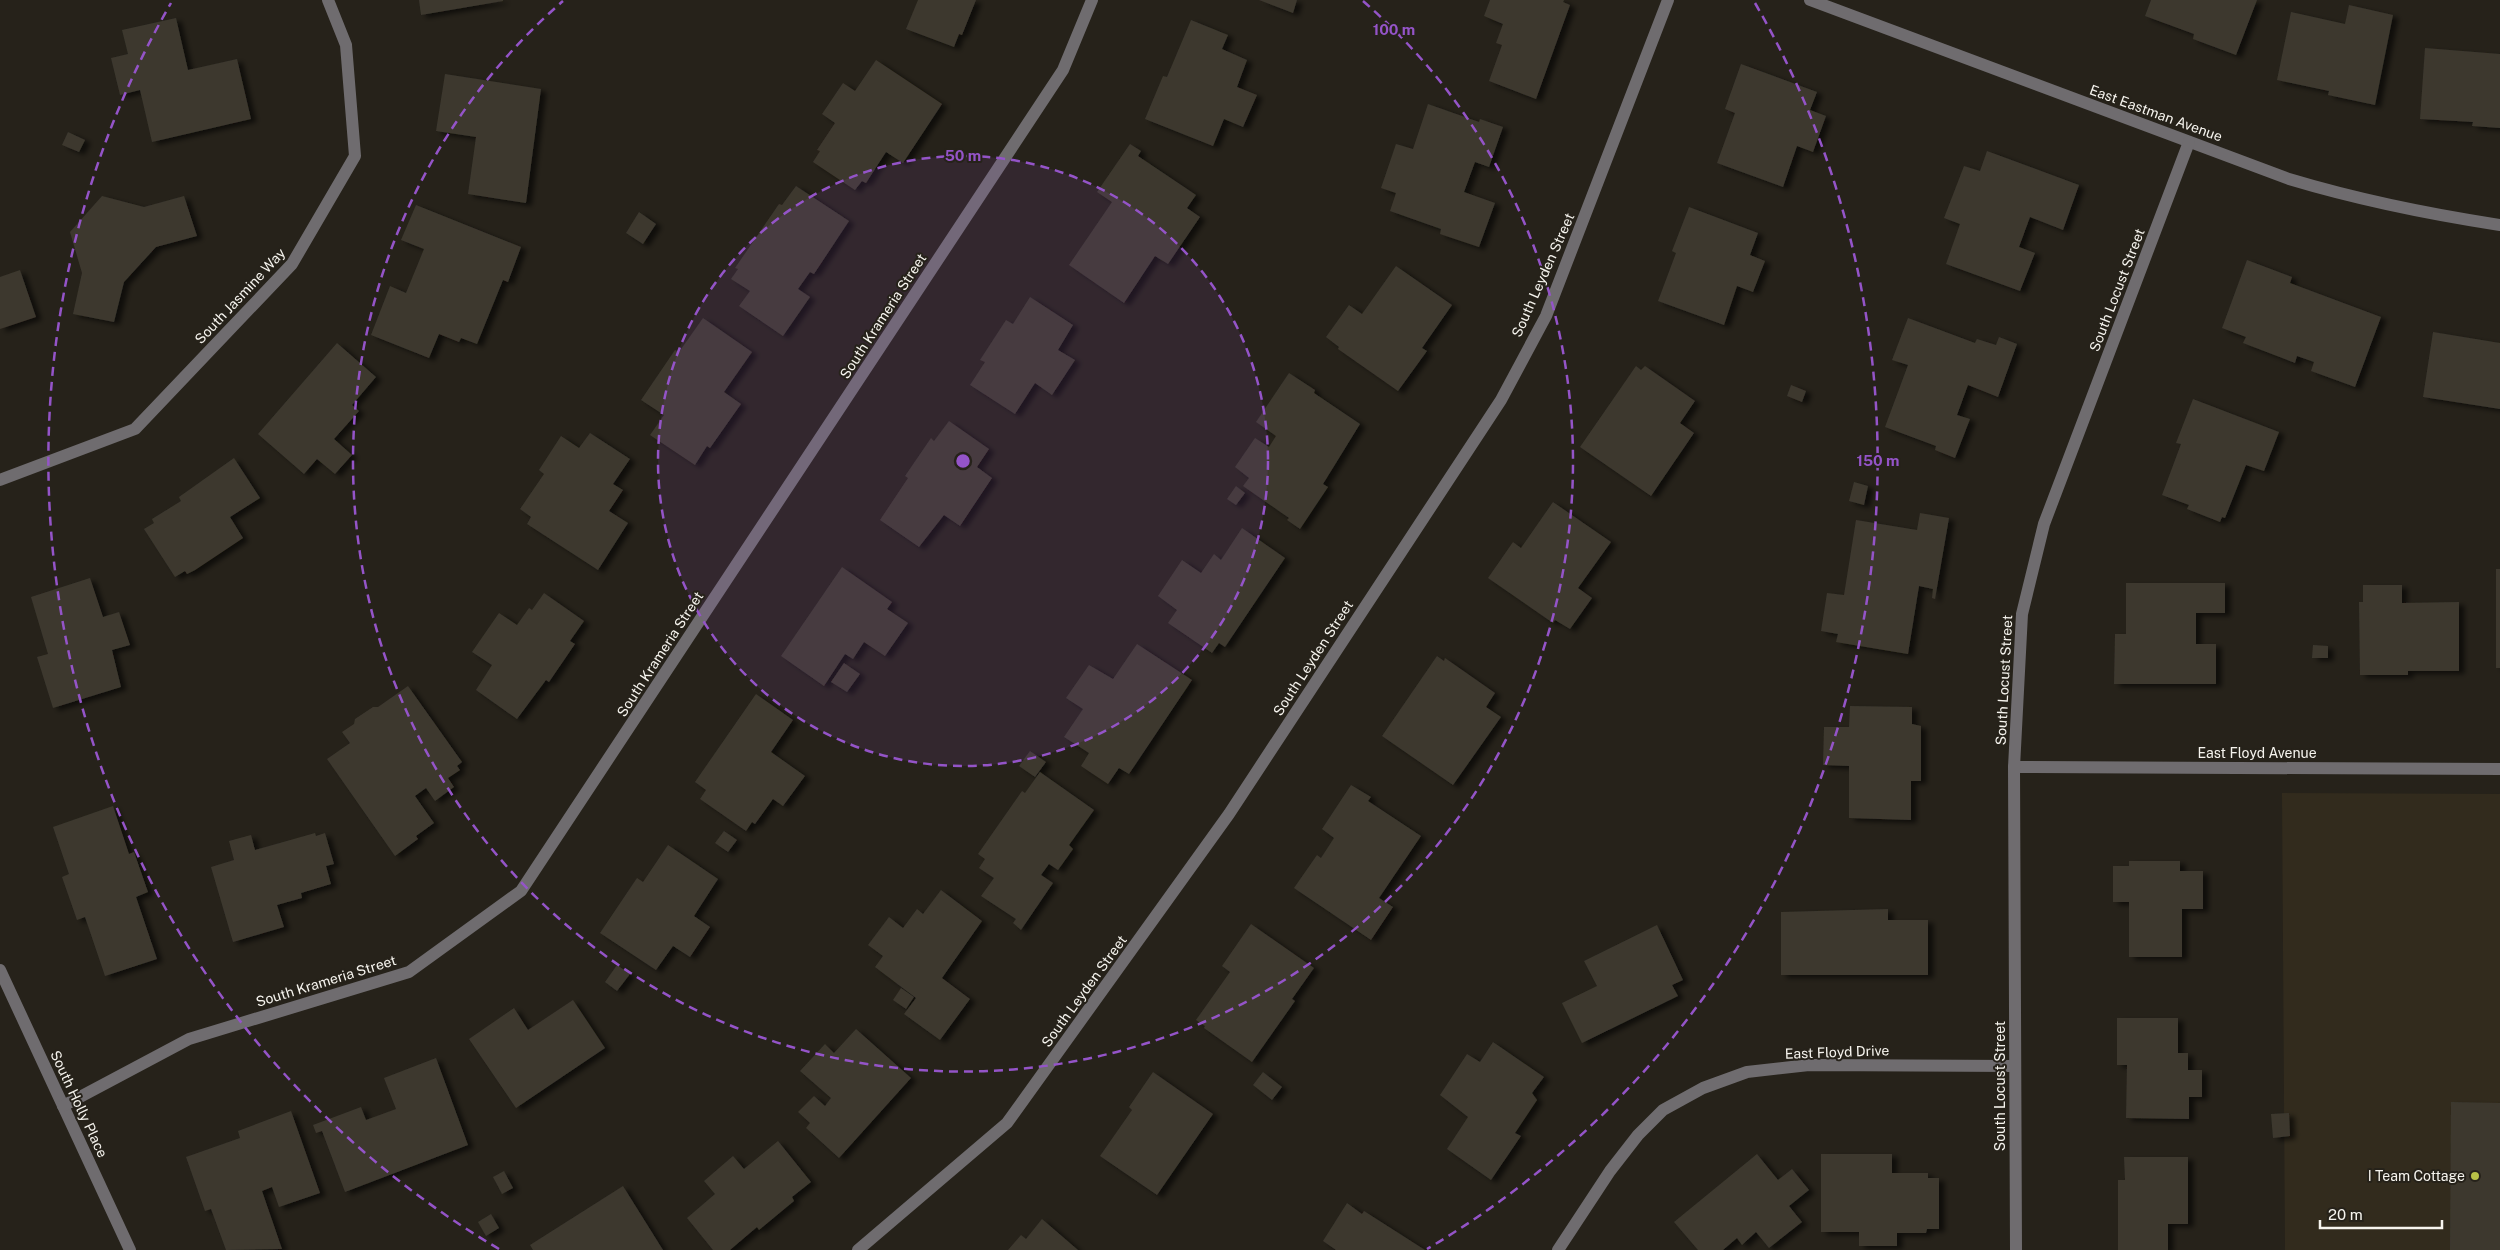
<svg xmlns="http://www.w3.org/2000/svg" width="2500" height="1250" font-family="'Public Sans',sans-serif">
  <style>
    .built { fill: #322b1d }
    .building { fill: #3c382f; filter: url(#shadow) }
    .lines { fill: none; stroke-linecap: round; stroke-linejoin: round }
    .minor { stroke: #6f6c6f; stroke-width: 12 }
    .ring { fill: none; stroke: #9454c8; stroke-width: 2.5; stroke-dasharray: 9 6 }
    .poi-dot { fill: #b8c147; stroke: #26221a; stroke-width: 2 }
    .labels { text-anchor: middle; stroke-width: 4; stroke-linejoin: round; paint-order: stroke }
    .street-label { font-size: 14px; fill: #f6f4ee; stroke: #26221a }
    .poi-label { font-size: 14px; fill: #f6f4ee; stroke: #26221a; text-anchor: end }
    .centre { fill: #9454c8; stroke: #26221a; stroke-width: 2.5 }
    .ring-label { font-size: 15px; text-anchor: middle; font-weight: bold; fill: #9454c8; stroke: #26221a; stroke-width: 4; stroke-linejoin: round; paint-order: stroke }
  </style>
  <defs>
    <filter id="shadow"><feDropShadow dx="5.5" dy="3" stdDeviation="2.5" flood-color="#0009"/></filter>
  </defs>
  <rect width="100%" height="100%" fill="#26221a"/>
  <!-- built -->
  <polygon class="built" points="2282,793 2500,794 2500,1250 2285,1250"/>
  <!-- building -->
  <g class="building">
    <polygon points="419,0 503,0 503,1 421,15"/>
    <polygon points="918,0 976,0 962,35 959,34 954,47 906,29"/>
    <polygon points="1259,0 1297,0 1293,13"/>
    <polygon points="1490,0 1564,0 1563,2 1570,5 1536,99 1489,81 1502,45 1496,43 1503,24 1484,16"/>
    <polygon points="2151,0 2257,0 2236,55 2193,39 2194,34 2145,16"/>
    <polygon points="2349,5 2393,15 2375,105 2328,95 2329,91 2277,80 2291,12 2345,24"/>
    <polygon points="176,18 188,70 237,59 251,119 152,142 140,90 120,95 111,58 128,54 122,30"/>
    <polygon points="1191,20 1228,35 1222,49 1247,60 1237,87 1257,95 1243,127 1224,119 1213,146 1145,119 1163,76 1167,77"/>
    <polygon points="2425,48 2500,54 2500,128 2472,126 2473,122 2420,119"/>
    <polygon points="876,60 942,104 903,163 886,152 866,183 862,181 855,190 813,162 820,151 817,150 835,123 822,114 843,83 855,91"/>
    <polygon points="1741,64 1817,92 1810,110 1826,116 1813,152 1797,146 1783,187 1717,163 1735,113 1725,109"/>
    <polygon points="445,74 541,89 526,203 468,194 476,137 436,131"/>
    <polygon points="1428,104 1479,122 1480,119 1503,127 1489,167 1475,162 1464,192 1495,203 1479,247 1440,234 1441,229 1390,211 1396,193 1381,188 1396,144 1413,149"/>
    <polygon points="68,132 85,140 79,152 62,145"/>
    <polygon points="1130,144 1141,151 1138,156 1196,195 1187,208 1200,217 1168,264 1155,256 1124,303 1069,265 1112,202 1097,192"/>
    <polygon points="1987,151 2079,185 2063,230 2030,217 2019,247 2035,253 2020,291 1946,264 1960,224 1944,218 1964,166 1980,171"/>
    <polygon points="796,186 849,221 814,274 810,272 798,289 810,297 783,336 739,306 750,291 731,279 738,269 735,268 779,204 782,205"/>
    <polygon points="102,196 144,207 184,196 197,236 156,247 124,282 114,322 73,314 82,273 70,232"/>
    <polygon points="416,205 521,247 508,282 503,280 477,344 461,338 459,342 439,334 429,358 371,335 390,286 406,293 424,249 401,240"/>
    <polygon points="1689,207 1758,233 1750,255 1765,261 1753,292 1737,286 1724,325 1658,301 1676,253 1672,251"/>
    <polygon points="639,212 656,224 643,244 626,233"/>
    <polygon points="2247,260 2292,277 2290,283 2381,317 2355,387 2311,371 2314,362 2297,356 2295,363 2243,343 2246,337 2222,328"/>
    <polygon points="1396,266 1452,305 1422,348 1427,351 1398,391 1338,349 1339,347 1326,337 1349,305 1362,314"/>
    <polygon points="20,270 36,317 0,329 0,277"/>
    <polygon points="1030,297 1073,325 1058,350 1075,360 1052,395 1035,383 1015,414 970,385 985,362 980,360 1006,320 1013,324"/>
    <polygon points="703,318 752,352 724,392 741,404 710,448 707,446 695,465 650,435 664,415 641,400 675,350 679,352"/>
    <polygon points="1908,318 1975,343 1977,339 1996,345 1999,337 2017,344 1998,397 1968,385 1957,415 1970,419 1955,458 1935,450 1936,446 1885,427 1908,365 1892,360"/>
    <polygon points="2433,332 2500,343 2500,409 2423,397"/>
    <polygon points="337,343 376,377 352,405 359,411 334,439 352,455 335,474 317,459 304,474 258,434"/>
    <polygon points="1636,366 1641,370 1645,366 1695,401 1680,423 1694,433 1651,496 1580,447"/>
    <polygon points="1289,373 1315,390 1314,393 1360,424 1323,484 1328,487 1300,529 1287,520 1289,518 1243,486 1249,478 1235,467 1255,438 1269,447 1276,436 1256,422"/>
    <polygon points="1791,385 1806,391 1802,402 1787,396"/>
    <polygon points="2193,399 2279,432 2264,471 2246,465 2225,518 2222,517 2220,522 2187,509 2189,505 2162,495 2181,444 2176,443"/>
    <polygon points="949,421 989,449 977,467 992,478 960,526 944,515 919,547 880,520 908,478 905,476 931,438 934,441"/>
    <polygon points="590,433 630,459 613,484 623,490 609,511 628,523 598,570 527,524 531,517 520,509 544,474 539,470 561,436 579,448"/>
    <polygon points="234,458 260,498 230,517 243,538 195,570 187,574 185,571 175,577 144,529 154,523 152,519 181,501 179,497"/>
    <polygon points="1854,482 1868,486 1864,505 1849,501"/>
    <polygon points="1236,486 1245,493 1236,505 1227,499"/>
    <polygon points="1553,502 1611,542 1578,588 1592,598 1570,629 1555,620 1553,623 1488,578 1513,542 1521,548"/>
    <polygon points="1920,513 1949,518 1935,599 1932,598 1933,589 1919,586 1908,654 1836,642 1838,634 1821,631 1827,593 1844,595 1856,520 1917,530"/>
    <polygon points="1242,528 1285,558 1225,647 1219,643 1212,653 1168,623 1177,610 1158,596 1182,560 1201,573 1214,554 1221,560"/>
    <polygon points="842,567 892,602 887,609 908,623 885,656 864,642 853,659 845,654 824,686 781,656"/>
    <rect x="2496" y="569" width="4" height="99"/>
    <polygon points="90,578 103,617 119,612 130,645 112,650 121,687 53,708 37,657 48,654 31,597"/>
    <polygon points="2126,583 2225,583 2225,613 2196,613 2196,644 2216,644 2216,684 2114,684 2115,634 2126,634"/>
    <polygon points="2363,585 2402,585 2402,603 2459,602 2459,671 2408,671 2408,675 2360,675 2359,602 2363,602"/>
    <polygon points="544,593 584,621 570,641 575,644 549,682 546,680 517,719 476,690 492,665 472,652 499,613 517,625 529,608 532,610"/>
    <polygon points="1137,644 1192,680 1129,774 1119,768 1108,784 1081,766 1089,753 1064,737 1083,709 1066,698 1089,665 1113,679"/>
    <polygon points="2313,645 2328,646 2328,658 2312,658"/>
    <polygon points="1437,656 1444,661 1445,658 1495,693 1486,707 1501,717 1453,785 1382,736"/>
    <polygon points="844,663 860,674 847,692 831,682"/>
    <polygon points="408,686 462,762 457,766 460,770 448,778 454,787 435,801 426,788 415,796 434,823 416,836 418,839 395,856 327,759 350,743 342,732 354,724 355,719 373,707 378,707"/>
    <polygon points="756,694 793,720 771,752 805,776 783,806 773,799 755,824 752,822 746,831 700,799 706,790 695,782"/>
    <polygon points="1850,706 1912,707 1912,724 1921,726 1921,781 1911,781 1911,820 1849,818 1849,766 1823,765 1824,727 1849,727"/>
    <polygon points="1030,751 1046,762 1035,777 1019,766"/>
    <polygon points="1040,772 1094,810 1069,845 1073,849 1058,870 1049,864 1041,875 1053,883 1021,930 1013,923 1016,919 981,896 994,878 979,868 985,859 978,854 1022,791 1025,793"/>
    <polygon points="1351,785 1371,797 1368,801 1421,836 1379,898 1393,907 1371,940 1294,888 1317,855 1321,858 1334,838 1322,829"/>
    <polygon points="113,806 129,854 134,852 148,892 136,897 157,959 105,976 85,917 77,920 62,877 69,874 53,827"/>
    <polygon points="724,831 737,840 728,852 715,843"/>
    <polygon points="315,833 316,836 325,833 334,864 326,866 331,884 301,893 302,898 277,905 284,927 233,942 211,867 234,860 229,841 251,835 255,850"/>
    <polygon points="668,845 718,879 694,916 710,927 690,957 673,946 656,970 600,933 637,878 643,882"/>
    <polygon points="2129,861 2180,861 2180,871 2203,871 2203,909 2182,909 2182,957 2129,957 2129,902 2113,902 2113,866 2129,866"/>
    <polygon points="941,890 982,921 942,978 970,999 940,1040 904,1014 916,998 875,967 883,956 868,945 889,917 903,928 917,909 923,914"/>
    <polygon points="1888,909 1888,920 1928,920 1928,975 1781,975 1781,912"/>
    <polygon points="1251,924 1314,968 1292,999 1295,1001 1252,1062 1204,1028 1205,1026 1196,1020 1230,972 1222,966"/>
    <polygon points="1657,925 1683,980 1672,985 1678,996 1582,1043 1562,1003 1597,986 1584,961"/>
    <polygon points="617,965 630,974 617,991 605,982"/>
    <polygon points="901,988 914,997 906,1009 893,1000"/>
    <polygon points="573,1000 605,1048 516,1108 469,1039 514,1008 528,1030"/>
    <polygon points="2117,1018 2178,1018 2178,1053 2188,1053 2188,1070 2202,1070 2202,1097 2189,1097 2189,1119 2126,1118 2127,1065 2117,1065"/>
    <polygon points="856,1029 911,1078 839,1158 806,1128 810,1123 798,1112 814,1096 825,1106 831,1098 800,1071 825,1044 834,1053"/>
    <polygon points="1493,1042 1544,1077 1532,1093 1537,1100 1515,1133 1521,1136 1491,1180 1447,1149 1468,1117 1440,1095 1467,1054 1480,1062"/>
    <polygon points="436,1058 468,1145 345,1192 322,1131 316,1133 313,1125 361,1107 366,1120 396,1109 384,1078"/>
    <polygon points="1153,1072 1213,1114 1157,1195 1100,1156 1132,1110 1129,1107"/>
    <polygon points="1263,1072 1282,1087 1272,1100 1253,1085"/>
    <polygon points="2451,1102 2500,1103 2500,1250 2450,1250"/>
    <polygon points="291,1111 320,1193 279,1207 272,1187 262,1191 282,1249 226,1250 211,1209 205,1211 186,1157 240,1138 238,1131"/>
    <polygon points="2289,1113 2290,1136 2273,1138 2271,1114"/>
    <polygon points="778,1141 811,1182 792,1197 794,1201 759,1230 757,1227 730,1250 713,1250 687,1218 715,1194 704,1181 733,1156 744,1169"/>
    <polygon points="1757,1154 1778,1180 1792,1169 1809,1190 1789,1206 1802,1222 1769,1248 1756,1232 1742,1245 1737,1238 1723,1250 1698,1250 1674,1222"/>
    <polygon points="1821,1154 1892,1154 1892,1173 1928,1173 1928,1178 1939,1178 1939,1229 1927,1229 1926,1233 1897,1233 1897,1246 1859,1246 1859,1232 1821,1232"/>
    <polygon points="2124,1157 2188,1157 2188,1224 2168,1224 2168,1250 2118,1250 2118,1180 2125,1180"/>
    <polygon points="504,1171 513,1188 502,1194 493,1177"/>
    <polygon points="623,1186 663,1250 533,1250 530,1245"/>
    <polygon points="1347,1203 1362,1214 1364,1211 1425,1250 1336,1250 1323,1241"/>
    <polygon points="491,1214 499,1228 486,1236 478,1222"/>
    <polygon points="1042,1219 1078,1250 1008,1250 1021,1235 1026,1239"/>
  </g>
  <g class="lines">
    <!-- minor -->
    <g class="minor">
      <path d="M1810 0 2289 179C2359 200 2428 214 2500 225"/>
      <polyline points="0,480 135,429 292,264 355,156 346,45 328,0"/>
      <polyline points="2014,767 2500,769"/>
      <polyline points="0,970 130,1250"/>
      <polyline points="63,1106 189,1039 409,972 521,891 1063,70 1092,0"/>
      <polyline points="858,1250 1007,1123 1229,814 1501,400 1546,316 1668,0"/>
      <polyline points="1558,1250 1610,1171 1638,1135 1663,1110 1703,1088 1747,1072 1809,1065 2015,1066"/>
      <polyline points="2016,1250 2014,767 2022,614 2044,524 2189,142"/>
    </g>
  </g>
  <!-- distance rings -->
  <circle cx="963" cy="461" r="305" fill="#9454c8" fill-opacity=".12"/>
  <g class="ring">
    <circle cx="963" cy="461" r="305"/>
    <path d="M1363 1A610 610 0 1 1 563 1"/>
    <path d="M499 1249A915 915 0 0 1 171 3M1755 3A915 915 0 0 1 1427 1249"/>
  </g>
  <!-- markers -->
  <circle class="poi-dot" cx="2475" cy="1176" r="5"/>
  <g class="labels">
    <!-- street labels -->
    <g class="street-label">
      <text transform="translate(2156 113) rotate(20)" y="5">East Eastman Avenue</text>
      <text transform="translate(1543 275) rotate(-66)" y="5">South Leyden Street</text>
      <text transform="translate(2117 290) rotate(-69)" y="5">South Locust Street</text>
      <text transform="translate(240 296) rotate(-47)" y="5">South Jasmine Way</text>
      <text transform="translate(883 316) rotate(-57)" y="5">South Krameria Street</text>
      <text transform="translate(660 654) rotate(-57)" y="5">South Krameria Street</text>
      <text transform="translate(1313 658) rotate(-57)" y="5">South Leyden Street</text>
      <text transform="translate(2004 680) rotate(-87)" y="5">South Locust Street</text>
      <text x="2257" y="758">East Floyd Avenue</text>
      <text transform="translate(326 981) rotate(-17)" y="5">South Krameria Street</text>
      <text transform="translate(1084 991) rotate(-54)" y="5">South Leyden Street</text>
      <text transform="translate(1837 1052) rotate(-2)" y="5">East Floyd Drive</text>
      <text transform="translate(2000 1086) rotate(-90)" y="5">South Locust Street</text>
      <text transform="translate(79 1104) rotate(65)" y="5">South Holly Place</text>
    </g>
    <!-- poi labels -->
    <g class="poi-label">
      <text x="2465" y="1181">I Team Cottage</text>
    </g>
  </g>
  <circle cx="963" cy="461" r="8" class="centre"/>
  <g class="ring-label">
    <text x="1394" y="35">100 m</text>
    <text x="963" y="161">50 m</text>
    <text x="1878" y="466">150 m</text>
  </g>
  <!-- scale -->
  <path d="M2320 1220v8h122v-8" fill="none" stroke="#f6f4ee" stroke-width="2.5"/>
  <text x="2328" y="1220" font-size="15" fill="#f6f4ee" stroke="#26221a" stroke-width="4" paint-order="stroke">20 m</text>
</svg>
